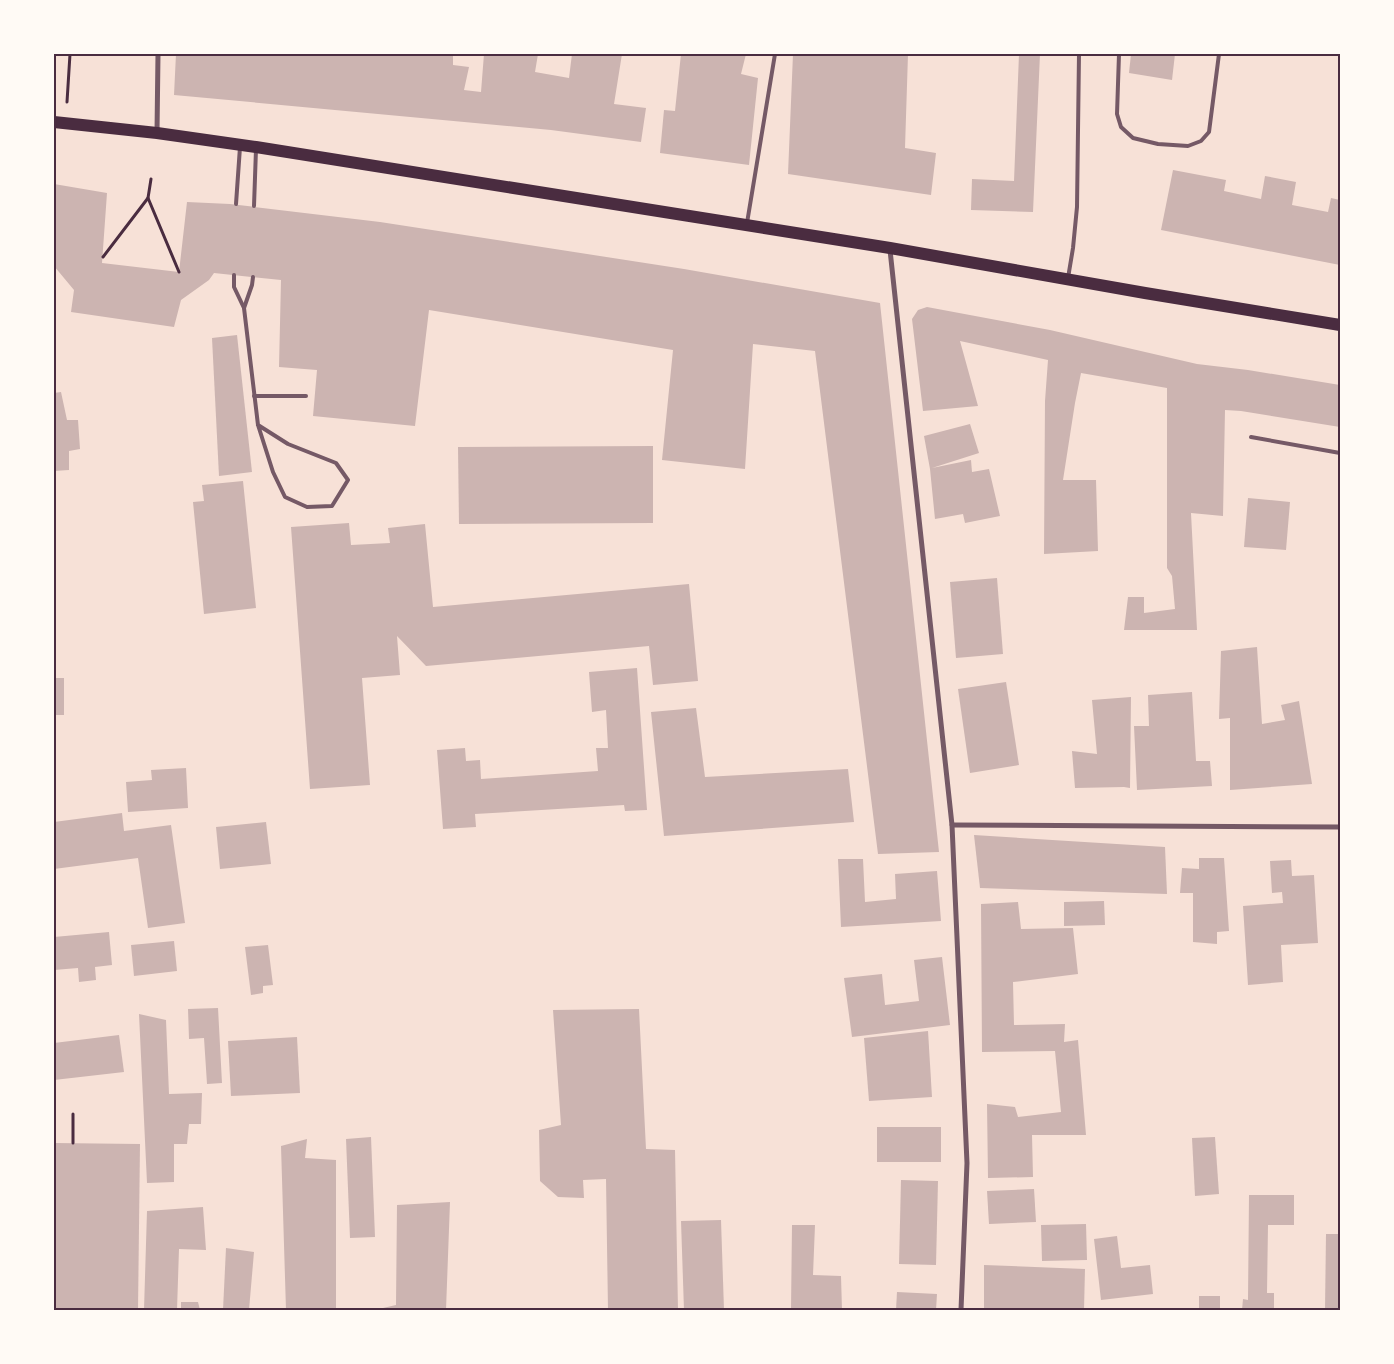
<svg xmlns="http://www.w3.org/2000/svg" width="1394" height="1364" font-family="Georgia,serif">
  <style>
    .building { fill: #ccb4b1 }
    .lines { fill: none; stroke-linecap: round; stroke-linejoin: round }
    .path { stroke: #4a2c40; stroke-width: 3 }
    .service { stroke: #755966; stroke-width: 4 }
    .minor { stroke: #755966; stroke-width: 5 }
    .primary { stroke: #4a2c40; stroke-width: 12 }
    .neatline { fill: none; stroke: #4a2c40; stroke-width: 2 }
  </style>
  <rect width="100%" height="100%" fill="#f7e1d7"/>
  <!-- building -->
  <g class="building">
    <polygon points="176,54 453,54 453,65 469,67 464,90 481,92 484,54 538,54 535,72 569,78 572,54 622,54 614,104 646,108 641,142 551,130 174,95"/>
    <polygon points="681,54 746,54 741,74 758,78 749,165 660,153 664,110 675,111"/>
    <polygon points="793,54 908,54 905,148 936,153 931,195 788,174"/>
    <polygon points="1019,54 1040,54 1033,212 971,210 972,179 1014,181"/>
    <polygon points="1131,54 1175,54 1172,80 1129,73"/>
    <polygon points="1173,170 1226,180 1224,191 1261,199 1265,176 1296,182 1292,205 1328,212 1331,198 1340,200 1340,265 1161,230"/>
    <polygon points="54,184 107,193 102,263 179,272 187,202 230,204 380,222 684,269 880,303 939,852 878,854 815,351 753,344 745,469 662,460 673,350 429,310 415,426 313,416 317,370 279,367 281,280 214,273 209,280 181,300 174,327 71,312 74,290 54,266"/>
    <polygon points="927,307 1050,330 1197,364 1248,370 1340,385 1340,427 1241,411 1225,410 1223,516 1191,513 1197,630 1124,630 1128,597 1144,597 1144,613 1175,609 1172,576 1167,568 1167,388 1081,373 1075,403 1063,480 1096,480 1098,551 1044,554 1045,401 1048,360 960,341 978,406 923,411 912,319 918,310"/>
    <polygon points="237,335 252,472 219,476 212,338"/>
    <polygon points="61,392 67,420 78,420 80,449 69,451 69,470 54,471 54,393"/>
    <polygon points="970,424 979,453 932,468 971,460 972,472 989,469 1000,516 965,523 963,514 935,519 930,469 924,436"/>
    <polygon points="653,446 653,523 459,524 458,447"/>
    <polygon points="243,481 256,608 204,614 193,502 204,501 202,485"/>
    <polygon points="1248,498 1290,502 1286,550 1244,547"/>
    <polygon points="349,523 351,545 390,543 388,528 425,524 433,607 689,584 698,681 653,685 649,646 426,666 397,636 400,675 362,678 370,785 310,789 291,527"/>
    <polygon points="997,578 1003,654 956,658 950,582"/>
    <polygon points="1257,647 1262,724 1285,720 1281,705 1299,701 1312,784 1230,790 1230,718 1219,719 1221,651"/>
    <polygon points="637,668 647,810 625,811 624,805 475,814 476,827 443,829 437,750 465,748 466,761 480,760 481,779 598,771 596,748 608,748 606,710 592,712 589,672"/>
    <rect x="54" y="678" width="10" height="37"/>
    <polygon points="1006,682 1019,765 970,773 958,689"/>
    <polygon points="1192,692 1196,761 1210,761 1212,786 1137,790 1134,726 1149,726 1148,695"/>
    <polygon points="1131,697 1130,788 1124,787 1075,788 1072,751 1097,754 1092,700"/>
    <polygon points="696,708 705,777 848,769 854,822 664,836 651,712"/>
    <polygon points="186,768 188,808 128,812 126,782 152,780 151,770"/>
    <polygon points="122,813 124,831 171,825 185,923 148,928 138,858 54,869 54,822"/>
    <polygon points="266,822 271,864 220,869 216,827"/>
    <polygon points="974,835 1165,847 1167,894 980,888"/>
    <polygon points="1199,858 1224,858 1229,931 1217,932 1217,944 1193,942 1193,893 1180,893 1182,868 1199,869"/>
    <polygon points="838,859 863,859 865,902 896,899 895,874 937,871 941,921 841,927"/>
    <polygon points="1291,860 1292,876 1314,875 1318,943 1281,945 1283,982 1248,985 1243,906 1283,903 1282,892 1272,893 1270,861"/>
    <polygon points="1104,901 1105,925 1064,926 1064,902"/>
    <polygon points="1018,902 1021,929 1073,928 1078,974 1013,982 1014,1025 1065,1024 1064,1042 1078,1040 1086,1135 1032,1135 1033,1177 988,1178 987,1104 1015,1107 1018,1117 1061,1112 1055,1051 982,1052 981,904"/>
    <polygon points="109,932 112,965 95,967 96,980 79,982 78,968 54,970 54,937"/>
    <polygon points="174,941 177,971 134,976 131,945"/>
    <polygon points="268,945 273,985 263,986 263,993 251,995 245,947"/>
    <polygon points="942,957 950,1025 852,1037 844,978 882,974 885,1005 919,1001 914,960"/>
    <polygon points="218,1008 222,1083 207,1084 204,1038 189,1039 188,1009"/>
    <polygon points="639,1009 646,1149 675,1150 678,1310 608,1310 606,1179 583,1180 584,1198 558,1197 540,1181 539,1130 561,1125 553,1010"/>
    <polygon points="139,1014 166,1020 169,1094 202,1093 201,1124 189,1124 187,1144 174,1144 174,1182 147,1183"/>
    <polygon points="928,1031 932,1097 869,1101 864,1038"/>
    <polygon points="119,1035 124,1072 54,1080 54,1043"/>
    <polygon points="297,1037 300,1093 231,1096 228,1041"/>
    <rect x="877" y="1127" width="64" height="35"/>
    <polygon points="371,1137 375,1237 350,1238 346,1139"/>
    <polygon points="1215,1137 1219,1194 1195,1196 1192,1138"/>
    <polygon points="307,1139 305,1158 336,1160 336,1310 286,1310 281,1146"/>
    <polygon points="54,1143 140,1144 138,1310 55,1310"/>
    <polygon points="901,1180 938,1181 936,1265 899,1264"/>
    <polygon points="1034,1189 1036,1222 989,1224 987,1191"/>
    <polygon points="1249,1195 1294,1195 1294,1225 1268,1225 1267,1293 1274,1293 1274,1310 1242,1310 1243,1299 1248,1300"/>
    <polygon points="450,1202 446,1310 383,1310 383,1308 396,1305 397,1205"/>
    <polygon points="203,1207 206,1250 179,1249 177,1310 144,1310 147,1211"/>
    <polygon points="721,1220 724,1310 684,1310 681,1221"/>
    <polygon points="1086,1224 1087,1260 1042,1261 1041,1225"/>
    <polygon points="792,1225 815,1225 813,1275 841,1276 842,1310 791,1310"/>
    <polygon points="1326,1234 1340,1234 1340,1310 1325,1310"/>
    <polygon points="1117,1236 1121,1268 1150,1265 1153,1294 1101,1300 1094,1239"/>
    <polygon points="226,1248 254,1252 249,1310 223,1310"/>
    <polygon points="984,1265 1085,1269 1084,1310 984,1310"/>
    <polygon points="897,1292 937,1294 936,1310 896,1310"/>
    <rect x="1199" y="1296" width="21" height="14"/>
    <polygon points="181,1302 198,1302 200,1310 181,1310"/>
  </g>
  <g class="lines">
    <!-- path -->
    <g class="path">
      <polyline points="67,102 70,54"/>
      <polyline points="148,198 179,272"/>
      <polyline points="103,257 148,198 151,179"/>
      <polyline points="73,1114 73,1143"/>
    </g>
    <!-- service -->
    <g class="service">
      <polyline points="1119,54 1117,114 1121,127 1133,138 1158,144 1188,146 1201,141 1209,132 1219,54"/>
      <polyline points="236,204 240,147"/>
      <polyline points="254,206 256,149"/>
      <polyline points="747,223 775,54"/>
      <polyline points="234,275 234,287 244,308 258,425 273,472 285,497 307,507 332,506 348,480 336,463 288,444 258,425"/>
      <polyline points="1068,278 1073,248 1077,207 1079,54"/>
      <polyline points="244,308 252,285 253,277"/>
      <polyline points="254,396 306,396"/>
      <polyline points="1251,437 1340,453"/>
    </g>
    <!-- minor -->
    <g class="minor">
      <polyline points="157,132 158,54"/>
      <polyline points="890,250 952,825 967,1163 961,1310"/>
      <polyline points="952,825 1340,827"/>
    </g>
    <!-- primary -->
    <polyline class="primary" points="54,122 157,133 256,147 890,248 1145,293 1340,325"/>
  </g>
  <!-- border -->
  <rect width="1394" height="1364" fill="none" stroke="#fffaf5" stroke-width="110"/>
  <rect x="55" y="55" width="1284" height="1254" class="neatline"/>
</svg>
